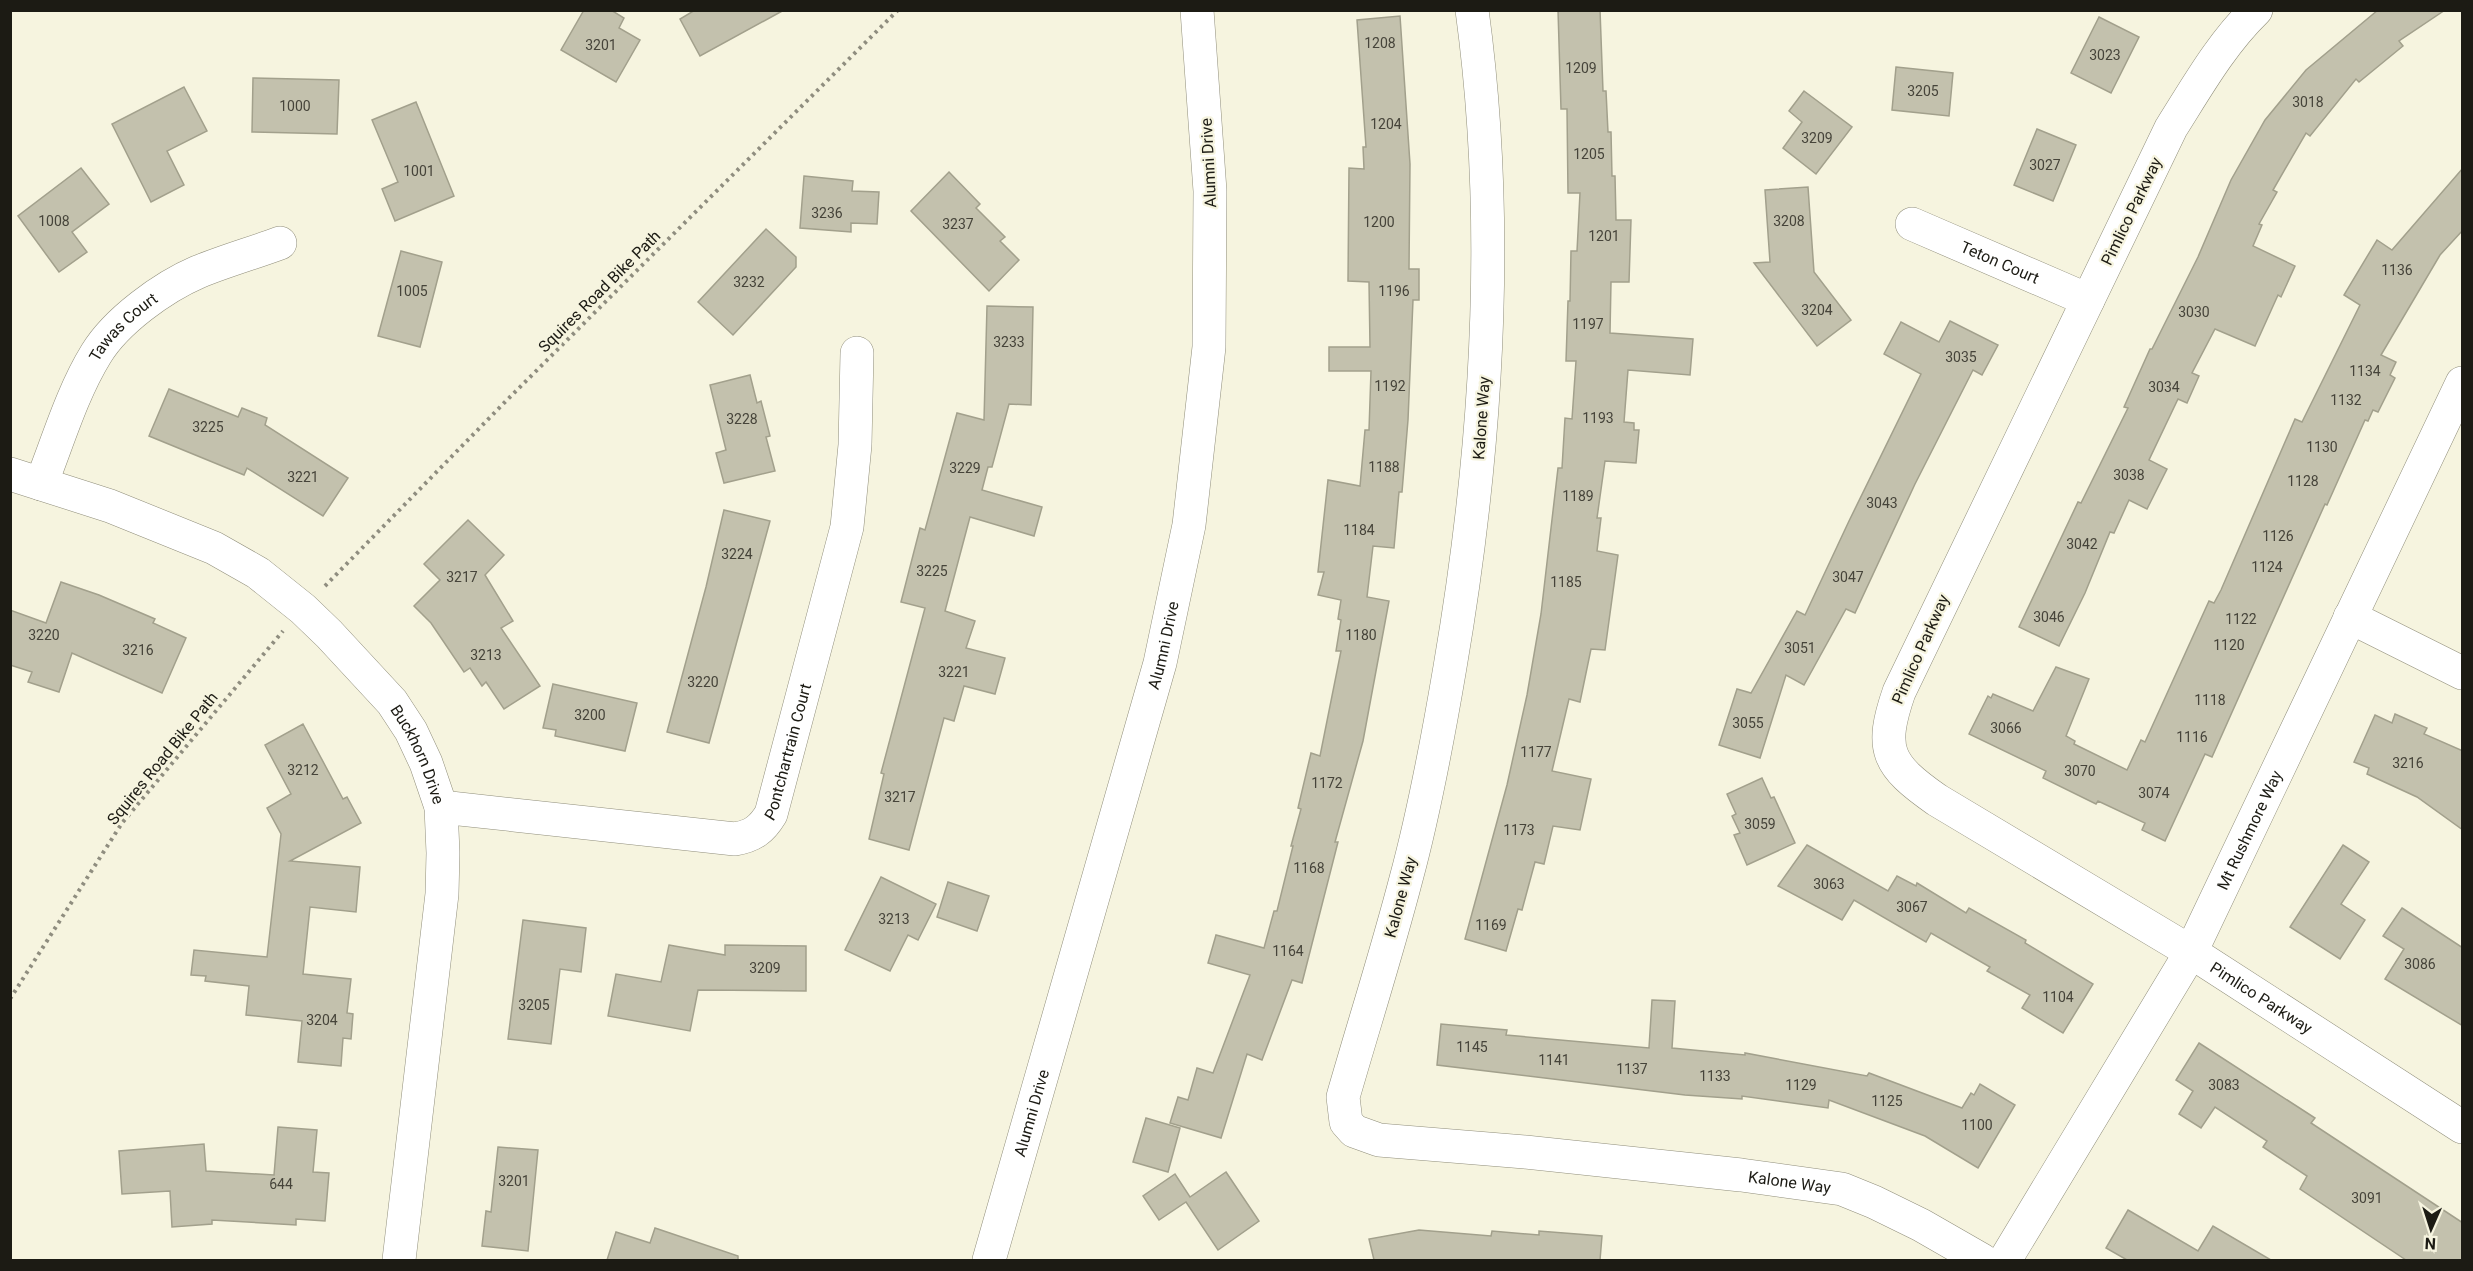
<svg xmlns="http://www.w3.org/2000/svg" width="2473" height="1271" font-family="Roboto,sans-serif">
  <style>
    .building { fill: #c3c1ad; stroke: #a2a08c; stroke-width: 1.5 }
    .lines { fill: none; stroke-linecap: round; stroke-linejoin: round }
    .street-casing { stroke: #908e7b; stroke-width: 34 }
    .secondary-casing { stroke: #908e7b; stroke-width: 34 }
    .path { stroke: #8f8d7f; stroke-width: 4; stroke-dasharray: 3 4.5; stroke-linecap: butt }
    .street { stroke: #fff; stroke-width: 33 }
    .secondary { stroke: #fff; stroke-width: 33 }
    .labels { text-anchor: middle; stroke-width: 4.5; stroke-linejoin: round; paint-order: stroke }
    .number-label { font-size: 14px; fill: #46443a }
    .street-label { font-size: 16px; fill: #1c1b14; stroke: #f6f4df }
  </style>
  <rect width="100%" height="100%" fill="#f6f4df"/>
  <!-- building -->
  <g class="building">
    <polygon points="584,10 611,10 624,18 619,28 640,40 616,82 561,50"/>
    <polygon points="695,10 784,10 700,56 680,19"/>
    <polygon points="1558,10 1600,10 1603,91 1606,91 1608,132 1611,132 1612,176 1615,176 1616,220 1631,220 1629,282 1611,282 1610,333 1693,339 1690,375 1628,370 1624,422 1634,423 1634,430 1639,430 1636,463 1605,461 1597,518 1601,518 1597,551 1618,555 1605,650 1591,649 1580,702 1569,699 1552,771 1591,779 1580,830 1553,826 1544,864 1535,862 1522,910 1518,909 1506,951 1465,939 1507,785 1527,695 1541,614 1558,468 1562,468 1565,418 1572,419 1576,361 1566,361 1568,301 1570,301 1571,251 1577,251 1580,193 1568,193 1567,109 1561,109"/>
    <polygon points="2378,10 2445,10 2399,41 2403,46 2359,82 2356,79 2310,136 2306,133 2273,190 2277,192 2259,224 2262,225 2253,246 2295,266 2281,297 2278,295 2255,346 2215,329 2192,373 2199,376 2187,403 2178,399 2149,460 2167,469 2147,509 2129,500 2114,533 2110,532 2085,593 2059,646 2019,627 2078,502 2081,503 2128,408 2124,407 2150,349 2152,349 2198,257 2231,180 2265,120 2306,70"/>
    <polygon points="1400,16 1410,164 1409,269 1419,269 1419,300 1413,300 1408,420 1402,492 1399,492 1394,548 1373,546 1367,597 1389,601 1363,741 1335,842 1338,842 1302,983 1292,980 1262,1060 1247,1054 1221,1138 1170,1123 1178,1097 1188,1100 1197,1068 1213,1073 1250,975 1208,963 1216,935 1264,948 1274,911 1277,911 1293,846 1291,846 1301,809 1298,808 1311,753 1320,756 1341,651 1336,651 1341,620 1338,619 1341,600 1318,595 1324,572 1318,572 1328,480 1360,486 1365,430 1369,430 1371,371 1329,371 1329,347 1370,347 1369,282 1348,281 1349,168 1364,169 1363,147 1366,147 1357,20"/>
    <polygon points="2099,17 2139,37 2111,93 2071,73"/>
    <polygon points="1896,67 1953,73 1949,116 1892,110"/>
    <polygon points="253,78 339,80 337,134 252,132"/>
    <polygon points="184,87 207,131 167,151 184,185 151,202 112,124"/>
    <polygon points="1804,91 1852,127 1816,174 1783,148 1802,122 1789,111"/>
    <polygon points="416,102 454,196 395,221 382,189 398,182 372,120"/>
    <polygon points="2037,129 2076,145 2053,201 2014,185"/>
    <polygon points="81,168 109,204 72,232 87,252 59,272 18,216"/>
    <polygon points="2463,168 2463,230 2440,255 2381,355 2396,362 2390,375 2395,378 2378,412 2373,410 2368,421 2365,420 2327,505 2325,504 2212,757 2205,754 2165,841 2142,830 2145,823 2098,801 2096,804 2043,778 2046,771 1969,734 1988,696 1991,698 1993,694 2033,711 2056,667 2089,679 2066,736 2075,741 2074,744 2127,770 2141,740 2145,742 2209,601 2214,603 2221,590 2295,419 2302,422 2360,305 2344,295 2377,240 2392,250"/>
    <polygon points="949,172 980,204 976,208 1005,237 1000,241 1019,260 989,291 911,211"/>
    <polygon points="804,176 853,181 852,191 879,192 877,224 851,223 851,232 800,228"/>
    <polygon points="1808,187 1814,272 1851,320 1817,346 1754,263 1770,262 1765,190"/>
    <polygon points="766,229 796,257 796,267 733,335 698,302"/>
    <polygon points="401,251 442,262 420,347 378,336"/>
    <polygon points="987,306 1033,307 1031,405 1009,404 992,467 988,467 982,490 1042,507 1034,536 970,517 945,611 975,621 966,648 1005,658 995,694 964,686 954,721 944,718 909,850 869,839 884,774 881,773 925,608 901,602 920,528 925,530 957,413 984,420"/>
    <polygon points="1950,321 1998,345 1982,375 1973,370 1915,484 1855,613 1846,609 1804,685 1786,675 1760,758 1719,745 1737,689 1751,693 1797,611 1805,615 1849,521 1921,374 1884,354 1901,322 1939,342"/>
    <polygon points="750,375 757,403 761,401 770,436 766,437 775,471 724,483 716,453 726,450 710,385"/>
    <polygon points="169,389 238,417 242,408 267,418 265,425 348,478 323,516 247,468 244,475 149,436"/>
    <polygon points="724,510 770,521 709,743 667,732 706,587"/>
    <polygon points="468,520 504,555 485,575 513,621 501,628 540,686 504,709 486,682 482,686 470,668 464,672 431,623 414,606 440,580 424,564"/>
    <polygon points="61,582 99,595 155,619 153,623 186,638 162,693 72,653 59,692 28,682 32,672 10,665 10,610 46,623"/>
    <polygon points="553,684 637,703 625,751 555,736 556,730 543,728"/>
    <polygon points="2395,714 2427,728 2424,734 2463,751 2463,830 2417,797 2367,774 2369,768 2354,762 2375,715 2392,723"/>
    <polygon points="303,724 343,799 347,797 361,823 290,861 360,867 356,912 310,907 303,974 351,979 347,1013 353,1014 351,1039 343,1038 341,1066 298,1062 302,1021 246,1015 249,986 205,981 206,976 191,975 194,950 267,957 281,834 267,808 291,794 265,745"/>
    <polygon points="1762,778 1771,798 1774,797 1795,843 1747,865 1734,835 1740,833 1732,816 1736,814 1727,794"/>
    <polygon points="1807,845 1888,891 1897,876 1916,886 1917,883 1966,913 1969,908 2026,940 2025,943 2093,984 2063,1033 2022,1008 2030,995 1987,971 1990,967 1931,933 1926,942 1854,900 1842,920 1778,886"/>
    <polygon points="2343,845 2369,862 2341,904 2365,920 2340,959 2290,927"/>
    <polygon points="881,877 936,904 918,940 908,935 890,971 845,950"/>
    <polygon points="948,882 989,896 977,931 937,917"/>
    <polygon points="2402,908 2463,948 2463,1026 2385,979 2404,949 2383,936"/>
    <polygon points="523,920 586,928 581,972 560,969 551,1044 508,1039"/>
    <polygon points="669,945 725,955 725,945 806,946 806,991 698,990 690,1031 608,1016 616,974 661,982"/>
    <polygon points="1652,1000 1675,1001 1672,1048 1745,1055 1745,1053 1867,1076 1869,1073 1962,1108 1971,1093 1974,1095 1980,1084 2015,1105 1978,1168 1925,1136 1829,1100 1828,1108 1742,1096 1742,1099 1685,1095 1437,1065 1441,1024 1507,1030 1506,1035 1649,1048"/>
    <polygon points="2199,1043 2315,1118 2311,1123 2463,1223 2463,1260 2406,1260 2300,1189 2307,1176 2263,1147 2267,1141 2215,1107 2201,1128 2179,1114 2193,1091 2176,1080"/>
    <polygon points="1146,1118 1180,1128 1168,1172 1133,1162"/>
    <polygon points="278,1127 317,1130 313,1172 329,1173 325,1221 296,1219 296,1225 212,1220 212,1224 172,1227 170,1191 122,1194 119,1151 204,1144 206,1171 274,1175"/>
    <polygon points="498,1147 538,1150 528,1251 482,1246 486,1211 491,1212"/>
    <polygon points="1226,1172 1259,1221 1218,1250 1186,1202 1159,1220 1143,1196 1175,1174 1190,1197"/>
    <polygon points="2128,1210 2198,1251 2213,1226 2271,1260 2127,1260 2106,1248"/>
    <polygon points="655,1228 738,1256 738,1260 607,1260 616,1232 650,1243"/>
    <polygon points="1419,1230 1491,1236 1492,1231 1539,1235 1539,1231 1602,1236 1600,1260 1374,1260 1369,1239"/>
  </g>
  <g class="lines">
    <!-- street casing -->
    <g class="street-casing">
      <g id="street">
        <path id="s1" d="M1472 10C1502 229 1487 451 1450 667 1438 738 1425 809 1406 879 1387 952 1364 1024 1343 1097L1346 1122 1354 1131 1379 1140 1525 1152 1741 1175 1842 1189 1874 1202 1921 1225 1982 1260"/>
        <path id="s2" d="M2256 10C2221 44 2197 87 2171 128L1899 692C1879 750 1887 765 1937 800L2191 952 2462 1127"/>
        <path id="s3" d="M1912 224 2088 300"/>
        <path id="s4" d="M10 474 110 506 214 548 258 573 303 609 329 634 392 702 411 731 426 763 441 807 443 853 442 894 399 1260"/>
        <path id="s5" d="M41 484C58 441 72 393 96 354 116 321 163 287 198 272 225 261 253 253 280 243"/>
        <polyline points="2350,617 2462,673"/>
        <path id="s6" d="M441 807 735 839C753 836 762 829 771 814L847 527 855 445 857 353"/>
        <path id="s7" d="M2005 1260 2191 952 2462 383"/>
      </g>
    </g>
    <!-- secondary casing -->
    <g class="secondary-casing">
      <g id="secondary">
        <path id="s8" d="M989 1260 1160 663 1189 525 1209 347 1210 191 1197 10"/>
      </g>
    </g>
    <!-- path -->
    <g class="path">
      <polyline points="325,586 505,402 898,10"/>
      <polyline points="10,999 122,823 283,631"/>
    </g>
    <!-- street -->
    <use href="#street" class="street"/>
    <!-- secondary -->
    <use href="#secondary" class="secondary"/>
  </g>
  <g class="labels">
    <!-- number labels -->
    <g class="number-label">
      <text x="1380" y="48">1208</text>
      <text x="601" y="50">3201</text>
      <text x="2105" y="60">3023</text>
      <text x="1581" y="73">1209</text>
      <text x="1923" y="96">3205</text>
      <text x="2308" y="107">3018</text>
      <text x="295" y="111">1000</text>
      <text x="1386" y="129">1204</text>
      <text x="1817" y="143">3209</text>
      <text x="1589" y="159">1205</text>
      <text x="2045" y="170">3027</text>
      <text x="419" y="176">1001</text>
      <text x="827" y="218">3236</text>
      <text x="54" y="226">1008</text>
      <text x="1789" y="226">3208</text>
      <text x="1379" y="227">1200</text>
      <text x="958" y="229">3237</text>
      <text x="1604" y="241">1201</text>
      <text x="2397" y="275">1136</text>
      <text x="749" y="287">3232</text>
      <text x="412" y="296">1005</text>
      <text x="1394" y="296">1196</text>
      <text x="1817" y="315">3204</text>
      <text x="2194" y="317">3030</text>
      <text x="1588" y="329">1197</text>
      <text x="1009" y="347">3233</text>
      <text x="1961" y="362">3035</text>
      <text x="2365" y="376">1134</text>
      <text x="1390" y="391">1192</text>
      <text x="2164" y="392">3034</text>
      <text x="2346" y="405">1132</text>
      <text x="1598" y="423">1193</text>
      <text x="742" y="424">3228</text>
      <text x="208" y="432">3225</text>
      <text x="2322" y="452">1130</text>
      <text x="1384" y="472">1188</text>
      <text x="965" y="473">3229</text>
      <text x="2129" y="480">3038</text>
      <text x="303" y="482">3221</text>
      <text x="2303" y="486">1128</text>
      <text x="1578" y="501">1189</text>
      <text x="1882" y="508">3043</text>
      <text x="1359" y="535">1184</text>
      <text x="2278" y="541">1126</text>
      <text x="2082" y="549">3042</text>
      <text x="737" y="559">3224</text>
      <text x="2267" y="572">1124</text>
      <text x="932" y="576">3225</text>
      <text x="462" y="582">3217</text>
      <text x="1848" y="582">3047</text>
      <text x="1566" y="587">1185</text>
      <text x="2049" y="622">3046</text>
      <text x="2241" y="624">1122</text>
      <text x="44" y="640">3220</text>
      <text x="1361" y="640">1180</text>
      <text x="2229" y="650">1120</text>
      <text x="1800" y="653">3051</text>
      <text x="138" y="655">3216</text>
      <text x="486" y="660">3213</text>
      <text x="954" y="677">3221</text>
      <text x="703" y="687">3220</text>
      <text x="2210" y="705">1118</text>
      <text x="590" y="720">3200</text>
      <text x="1748" y="728">3055</text>
      <text x="2006" y="733">3066</text>
      <text x="2192" y="742">1116</text>
      <text x="1536" y="757">1177</text>
      <text x="2408" y="768">3216</text>
      <text x="303" y="775">3212</text>
      <text x="2080" y="776">3070</text>
      <text x="1327" y="788">1172</text>
      <text x="2154" y="798">3074</text>
      <text x="900" y="802">3217</text>
      <text x="1760" y="829">3059</text>
      <text x="1519" y="835">1173</text>
      <text x="1309" y="873">1168</text>
      <text x="1829" y="889">3063</text>
      <text x="1912" y="912">3067</text>
      <text x="894" y="924">3213</text>
      <text x="1491" y="930">1169</text>
      <text x="1288" y="956">1164</text>
      <text x="2420" y="969">3086</text>
      <text x="765" y="973">3209</text>
      <text x="2058" y="1002">1104</text>
      <text x="534" y="1010">3205</text>
      <text x="322" y="1025">3204</text>
      <text x="1472" y="1052">1145</text>
      <text x="1554" y="1065">1141</text>
      <text x="1632" y="1074">1137</text>
      <text x="1715" y="1081">1133</text>
      <text x="1801" y="1090">1129</text>
      <text x="2224" y="1090">3083</text>
      <text x="1887" y="1106">1125</text>
      <text x="1977" y="1130">1100</text>
      <text x="514" y="1186">3201</text>
      <text x="281" y="1189">644</text>
      <text x="2367" y="1203">3091</text>
    </g>
    <!-- street labels -->
    <g class="street-label">
      <text transform="translate(1208 163) rotate(-93)" y="6">Alumni Drive</text>
      <text transform="translate(2131 211) rotate(-64)" y="6">Pimlico Parkway</text>
      <text dy="6" stroke="none"><textPath href="#s3" startOffset="96">Teton Court</textPath></text>
      <text transform="translate(599 291) rotate(-45)" y="6">Squires Road Bike Path</text>
      <text dy="6" stroke="none"><textPath href="#s5" startOffset="180">Tawas Court</textPath></text>
      <text transform="translate(1481 418) rotate(-86)" y="6">Kalone Way</text>
      <text dy="6" stroke="none"><textPath href="#s8" startOffset="639">Alumni Drive</textPath></text>
      <text transform="translate(1920 649) rotate(-66)" y="6">Pimlico Parkway</text>
      <text dy="6" stroke="none"><textPath href="#s6" startOffset="406">Pontchartrain Court</textPath></text>
      <text dy="6" stroke="none"><textPath href="#s4" startOffset="513">Buckhorn Drive</textPath></text>
      <text transform="translate(162 758) rotate(-51)" y="6">Squires Road Bike Path</text>
      <text dy="6" stroke="none"><textPath href="#s7" startOffset="495">Mt Rushmore Way</textPath></text>
      <text transform="translate(1400 897) rotate(-75)" y="6">Kalone Way</text>
      <text dy="6" stroke="none"><textPath href="#s2" startOffset="1281">Pimlico Parkway</textPath></text>
      <text dy="6" stroke="none"><textPath href="#s8" startOffset="153">Alumni Drive</textPath></text>
      <text dy="6" stroke="none"><textPath href="#s1" startOffset="1580">Kalone Way</textPath></text>
    </g>
  </g>
  <!-- border -->
  <rect width="2473" height="1271" fill="none" stroke="#1c1b14" stroke-width="24"/>
  <!-- north arrow -->
  <g transform="translate(2431 1229) rotate(183)" stroke="#f6f4df" stroke-width="4.5" paint-order="stroke">
  <path d="M0-4.5L10 22L0 15L-10 22Z" fill="#1c1b14"/>
  <text y="-9" font-size="16" font-weight="bold" text-anchor="middle" fill="#1c1b14">N</text>
  </g>
</svg>
